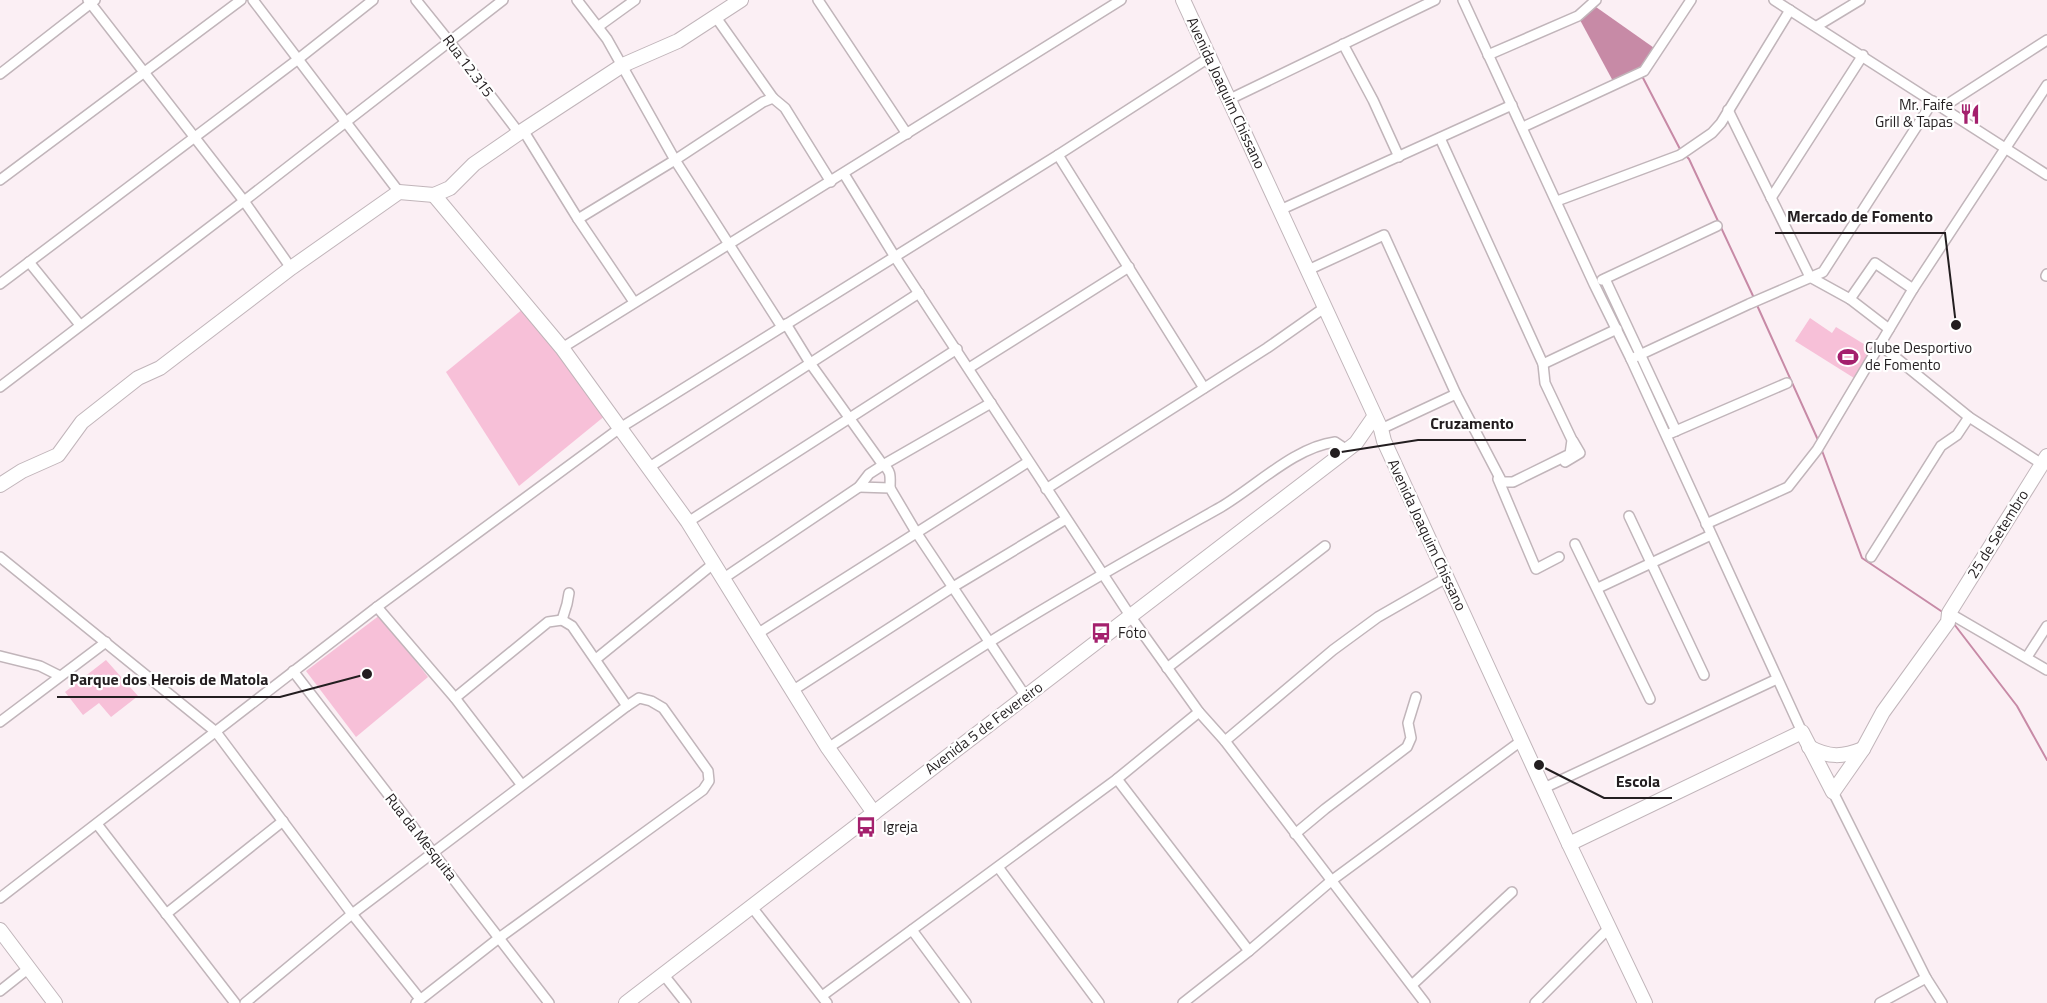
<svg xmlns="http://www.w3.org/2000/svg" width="2047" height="1003" font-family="'Titillium Web',sans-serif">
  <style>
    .green { fill: #f7c0d8 }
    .water { fill: #c78aa6 }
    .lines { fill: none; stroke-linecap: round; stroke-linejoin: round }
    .stream { stroke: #c78aa6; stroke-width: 2 }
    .street-casing { stroke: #c1b5ba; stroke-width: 12 }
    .secondary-casing { stroke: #c1b5ba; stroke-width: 16 }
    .street { stroke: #fff; stroke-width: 9 }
    .secondary { stroke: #fff; stroke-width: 14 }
    .labels { text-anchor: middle; stroke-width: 4.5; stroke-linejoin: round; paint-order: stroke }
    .street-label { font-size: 15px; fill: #231e20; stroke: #fff }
    .poi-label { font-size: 15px; fill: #231e20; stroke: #fff; text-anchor: start }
    .leader { fill: none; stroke: #231e20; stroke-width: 2 }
    .callout-dot { fill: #231e20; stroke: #fff; stroke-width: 2 }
    .callout-label { font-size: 16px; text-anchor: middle; font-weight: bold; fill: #231e20; stroke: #fff; stroke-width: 4.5; stroke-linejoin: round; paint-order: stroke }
  </style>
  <rect width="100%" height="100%" fill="#fbeff4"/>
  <!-- green -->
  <g class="green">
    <polygon points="524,308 606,415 519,486 446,372"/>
    <polygon points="1810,318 1832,333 1836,327 1872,349 1854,378 1795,341"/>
    <polygon points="380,615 428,677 356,737 306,671"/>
    <polygon points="106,660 138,696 111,717 99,703 83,715 65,692"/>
  </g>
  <!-- water -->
  <polygon class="water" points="1596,7 1657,50 1643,69 1614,83 1580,20"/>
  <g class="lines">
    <!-- stream -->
    <g class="stream">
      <polyline points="1642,76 1681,151"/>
      <polyline points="1685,155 1689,159 1754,298"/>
      <polyline points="1756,303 1818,440"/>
      <polyline points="1821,448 1862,558 1944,613"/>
      <polyline points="1954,624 2017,706 2047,760"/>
    </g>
    <!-- street casing -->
    <g class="street-casing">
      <g id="street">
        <polyline points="88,0 244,201 291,268"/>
        <polyline points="253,0 399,192"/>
        <polyline points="416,0 449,41 519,133"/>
        <polyline points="577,0 607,39 675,160 782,327"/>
        <polyline points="818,0 907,134"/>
        <polyline points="1463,0 1594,284 1631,359 1802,732"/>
        <polyline points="1774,0 2047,175"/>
        <polyline points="715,16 773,98 785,108 831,182"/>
        <polyline points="599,26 635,0"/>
        <polyline points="1817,26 1860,0"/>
        <polyline points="1343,44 1373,100 1399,157"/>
        <polyline points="1488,55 1578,16 1596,0"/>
        <polyline points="0,74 95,0"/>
        <polyline points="1230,99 1435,0"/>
        <polyline points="1943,107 2047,40"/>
        <polyline points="1728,110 1810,277 1850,299 1889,329"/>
        <polyline points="1523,127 1644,71 1691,0"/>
        <polyline points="523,130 578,219 634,302"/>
        <polyline points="1058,155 1204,388"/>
        <polyline points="844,174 895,257 1131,617 1199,712 1225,741 1425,1003"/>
        <polyline points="0,180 241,0"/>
        <polyline points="1771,198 1863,55"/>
        <polyline points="1557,201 1680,155 1712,133 1721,123 1790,10"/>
        <polyline points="1280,210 1512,105"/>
        <polyline points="578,219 675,160 763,102 773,98"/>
        <polyline points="29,262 80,325"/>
        <polyline points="1308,270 1384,235 1456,394 1502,482 1513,482 1570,454 1572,440 1545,383 1543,364 1440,138"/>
        <polyline points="2046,276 2047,274"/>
        <polyline points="1605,279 1676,431"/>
        <polyline points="1602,280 1717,226"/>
        <polyline points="0,284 297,60 373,0"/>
        <polyline points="1850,299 1875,263 1913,289"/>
        <path d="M786 324 810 363 883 465C892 471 890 478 890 488"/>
        <polyline points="1879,344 1969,417 2042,464"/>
        <polyline points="562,348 1121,0"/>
        <polyline points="1631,359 1749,304 1823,272 1933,101"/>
        <polyline points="1543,364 1617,329"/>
        <polyline points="969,368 1129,267"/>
        <polyline points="0,387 244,201 503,0"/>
        <polyline points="1381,429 1456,394"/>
        <polyline points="1671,433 1787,383"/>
        <polyline points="1565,462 1580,453 1573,441"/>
        <polyline points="648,468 919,293"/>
        <polyline points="1498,479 1536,569 1559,557"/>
        <polyline points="859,487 890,488 916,532 1026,697"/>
        <polyline points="1046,489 1267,348 1324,308"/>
        <polyline points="1629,516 1704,675"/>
        <polyline points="688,522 957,349"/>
        <polyline points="1706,524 1788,487 1817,450 1913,289 2047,85"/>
        <polyline points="1575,544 1650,699"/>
        <polyline points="0,557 216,732 352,914 420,999"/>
        <polyline points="1871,557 1941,446 1957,435 1969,417"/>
        <polyline points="724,578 859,487 869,474 883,465 991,403"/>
        <polyline points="1598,588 1711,535"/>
        <polyline points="377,607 455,698 521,784"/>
        <polyline points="1949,613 2047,670"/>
        <polyline points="562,620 567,604 569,593"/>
        <polyline points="757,634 1028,462"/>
        <polyline points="0,656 40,666 60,676"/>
        <polyline points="2027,657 2047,626"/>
        <polyline points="596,659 713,564"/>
        <polyline points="1167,668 1325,546"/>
        <polyline points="293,671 549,1003"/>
        <polyline points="792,691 953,587 1066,519"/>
        <polyline points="455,698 548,622 562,620 572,626 627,706"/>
        <polyline points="0,722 106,642"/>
        <polyline points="1225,741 1333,650 1378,617 1446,578"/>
        <path d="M828 748C881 713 934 677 988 643 1064 595 1143 551 1221 507 1255 487 1295 447 1335 442L1347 450"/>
        <polyline points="1117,779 1249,951"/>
        <polyline points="1544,788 1777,679"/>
        <polyline points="1833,792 1926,978 1942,1003"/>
        <polyline points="97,824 235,1003"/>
        <polyline points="1295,834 1325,809 1407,747 1411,738 1408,723 1416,697"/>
        <polyline points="998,867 1099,1003"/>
        <polyline points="0,898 377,607 620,428 1058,155 1210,57"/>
        <polyline points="751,906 827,1003"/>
        <polyline points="166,914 283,821"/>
        <polyline points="912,930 966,1003"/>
        <polyline points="663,974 686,1003"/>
        <polyline points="1412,985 1512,892"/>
        <polyline points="0,991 29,968"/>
        <polyline points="822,996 1117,779 1199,712"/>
        <polyline points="245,1003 352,914 627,706 639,698 651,701 663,708 708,771 709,781 703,790 499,938 416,1003"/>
        <polyline points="1183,1003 1249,951 1331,881 1521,741"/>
        <polyline points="1535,1003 1609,928"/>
        <polyline points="1880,1003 1926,978"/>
      </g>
    </g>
    <!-- secondary casing -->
    <g class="secondary-casing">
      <g id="secondary">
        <polyline points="1183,0 1381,429 1384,441 1569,844 1645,1003"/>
        <polyline points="434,195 562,348 688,522 828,748 874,813"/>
        <polyline points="0,485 22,471 58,455 82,422 138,378 160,368 291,268 399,192 434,195 450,188 474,164 519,133 623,65 678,41 741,0"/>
        <path d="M1809 747C1829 758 1843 757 1863 749"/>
        <polyline points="1569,844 1802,732 1833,792 1863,749 1883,712 1948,622 1949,613 2047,456"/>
        <polyline points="0,930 55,1003"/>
        <polyline points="626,1003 1347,450 1356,443 1374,417"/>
      </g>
    </g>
    <!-- street -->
    <use href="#street" class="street"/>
    <!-- secondary -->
    <use href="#secondary" class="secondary"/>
  </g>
  <!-- icons -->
  <defs>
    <g id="restaurant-bare" transform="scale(1.62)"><path d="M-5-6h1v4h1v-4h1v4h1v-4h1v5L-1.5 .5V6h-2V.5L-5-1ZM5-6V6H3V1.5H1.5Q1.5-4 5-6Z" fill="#a4206d" stroke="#fff" stroke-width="2.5" paint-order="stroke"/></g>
    <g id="stadium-bare" transform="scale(1.62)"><path d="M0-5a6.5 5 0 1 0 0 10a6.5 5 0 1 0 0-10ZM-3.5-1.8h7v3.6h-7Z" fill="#a4206d" stroke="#fff" stroke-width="2.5" paint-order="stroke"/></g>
    <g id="bus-bare" transform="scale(1.62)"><path d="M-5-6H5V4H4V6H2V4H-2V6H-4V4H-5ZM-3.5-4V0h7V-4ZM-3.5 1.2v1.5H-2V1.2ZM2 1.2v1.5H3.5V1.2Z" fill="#a4206d" stroke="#fff" stroke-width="2.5" paint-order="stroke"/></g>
  </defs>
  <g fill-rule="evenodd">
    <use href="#restaurant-bare" x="1970" y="114"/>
    <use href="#stadium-bare" x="1848" y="357"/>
    <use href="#bus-bare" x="1101" y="633"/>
    <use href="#bus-bare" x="866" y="827"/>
  </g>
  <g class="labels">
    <!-- street labels -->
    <g class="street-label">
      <text transform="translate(468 66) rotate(53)" y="5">Rua 12.315</text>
      <text transform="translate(1226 93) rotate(65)" y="5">Avenida Joaquim Chissano</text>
      <text transform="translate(1998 534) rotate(-58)" y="5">25 de Setembro</text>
      <text transform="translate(1427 535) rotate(65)" y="5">Avenida Joaquim Chissano</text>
      <text transform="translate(984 728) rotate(-37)" y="5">Avenida 5 de Fevereiro</text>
      <text transform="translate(421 837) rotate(52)" y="5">Rua da Mesquita</text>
    </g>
    <!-- poi labels -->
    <g class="poi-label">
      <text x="1953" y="110" text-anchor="end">Mr. Faife<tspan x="1953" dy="17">Grill &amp; Tapas</tspan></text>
      <text x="1865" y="353">Clube Desportivo<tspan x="1865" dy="17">de Fomento</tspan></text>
      <text x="1118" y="638">Foto</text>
      <text x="883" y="832">Igreja</text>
    </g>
  </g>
  <!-- callouts -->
  <path class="leader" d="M1956 325L1945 233H1775M1335 453L1418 440H1526M367 674L280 697H57M1539 765L1604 798H1672"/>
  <g class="callout-dot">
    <circle cx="1956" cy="325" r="6"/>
    <circle cx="1335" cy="453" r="6"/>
    <circle cx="367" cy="674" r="6"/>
    <circle cx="1539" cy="765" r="6"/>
  </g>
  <g class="callout-label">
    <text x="1860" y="222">Mercado de Fomento</text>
    <text x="1472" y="429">Cruzamento</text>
    <text x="169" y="685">Parque dos Herois de Matola</text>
    <text x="1638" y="787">Escola</text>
  </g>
</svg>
